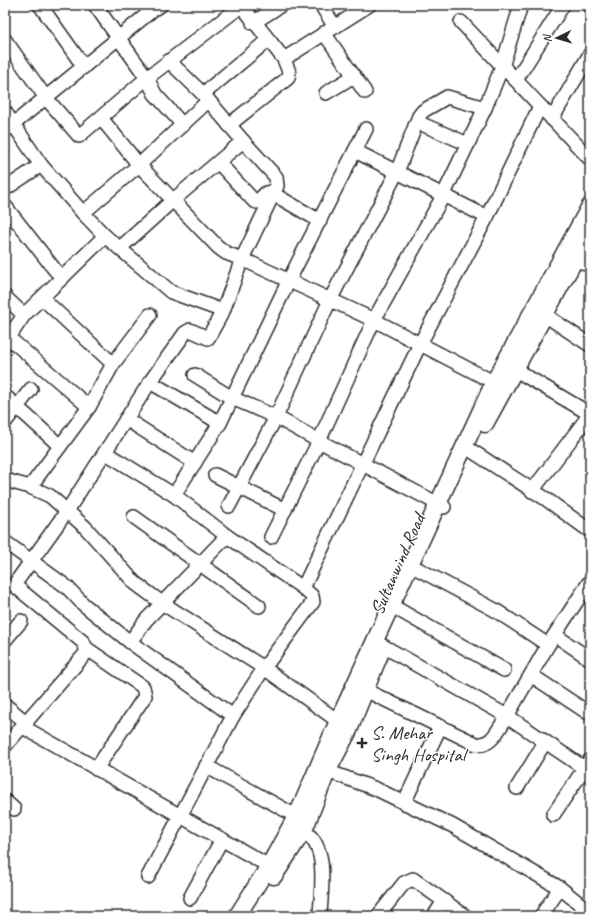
<svg xmlns="http://www.w3.org/2000/svg" width="595" height="921" font-family="Caveat,sans-serif">
  <style>
    .lines { fill: none; stroke-linecap: round; stroke-linejoin: round }
    .minor-casing { stroke: #2b2b2b; stroke-width: 16 }
    .major-casing { stroke: #2b2b2b; stroke-width: 19 }
    .minor { stroke: #fff; stroke-width: 13 }
    .major { stroke: #fff; stroke-width: 16 }
    .poi-dot { fill: #2b2b2b; stroke: #fff; stroke-width: 1.5 }
    .labels { text-anchor: middle; stroke-width: 3; stroke-linejoin: round; paint-order: stroke }
    .street-label { font-size: 19px; fill: #2b2b2b; stroke: #fff }
    .poi-label { font-size: 19px; fill: #2b2b2b; stroke: #fff; text-anchor: start }
  </style>
  <rect width="100%" height="100%" fill="#fff"/>
  <filter id="ink" filterUnits="userSpaceOnUse"><feTurbulence type="fractalNoise" baseFrequency=".025" numOctaves="2"/><feDisplacementMap in="SourceGraphic" scale="8" xChannelSelector="R" yChannelSelector="G"/><feConvolveMatrix kernelMatrix="1 2 1 2 8 2 1 2 1" color-interpolation-filters="sRGB"/></filter>
  <g filter="url(#ink)">
    <g class="lines">
      <!-- minor casing -->
      <g class="minor-casing">
        <g id="minor">
          <polyline points="40,5 84,67"/>
          <polyline points="95,5 147,78 241,6"/>
          <polyline points="241,5 284,59 369,5"/>
          <polyline points="321,5 335,27"/>
          <polyline points="589,5 590,6"/>
          <polyline points="461,22 590,159"/>
          <polyline points="253,23 281,5"/>
          <polyline points="324,33 365,92"/>
          <polyline points="5,40 46,98 79,136 147,78 155,94 183,125"/>
          <polyline points="169,61 203,94"/>
          <polyline points="516,80 563,5"/>
          <polyline points="326,93 354,76"/>
          <polyline points="5,112 41,165"/>
          <polyline points="101,118 139,165 208,101"/>
          <polyline points="552,119 590,54"/>
          <polyline points="417,122 468,144"/>
          <polyline points="229,125 288,78 289,72 284,59"/>
          <polyline points="5,131 155,8 161,5"/>
          <polyline points="355,151 487,217"/>
          <polyline points="219,163 254,201 257,202 266,193 270,192 320,221"/>
          <polyline points="5,189 41,165 83,213"/>
          <polyline points="5,206 55,270 63,277"/>
          <polyline points="105,236 171,292 223,311 242,259 277,186 276,177 243,141"/>
          <polyline points="120,248 172,201 243,141 203,94 268,40"/>
          <polyline points="567,254 590,266"/>
          <polyline points="5,297 24,315"/>
          <polyline points="42,298 113,364"/>
          <polyline points="545,315 590,345"/>
          <polyline points="9,338 89,407"/>
          <polyline points="5,343 24,315 105,236 83,213 139,165 218,247 226,253 242,259 374,320 503,387"/>
          <polyline points="514,369 590,414"/>
          <polyline points="195,375 232,398 276,417 229,506"/>
          <polyline points="150,382 220,423"/>
          <polyline points="5,396 60,446"/>
          <polyline points="126,419 195,463"/>
          <polyline points="5,422 31,389"/>
          <polyline points="472,451 546,499 590,531"/>
          <polyline points="106,453 174,495"/>
          <polyline points="215,475 285,510"/>
          <polyline points="5,480 30,487 50,496 85,527 135,583 162,603 264,668 345,726"/>
          <polyline points="30,487 89,407 113,364 150,315"/>
          <polyline points="532,491 590,414"/>
          <polyline points="444,507 319,441 374,320 443,196 485,108 502,67 521,5"/>
          <polyline points="134,517 259,606"/>
          <polyline points="227,536 303,588"/>
          <polyline points="271,537 319,441 276,417 330,300 397,172 419,116 423,111 447,97 485,108"/>
          <polyline points="5,542 67,587 83,604 130,642"/>
          <polyline points="418,569 495,610 548,645"/>
          <polyline points="590,581 548,645 507,716 590,772"/>
          <polyline points="399,610 504,670"/>
          <polyline points="555,635 590,659"/>
          <polyline points="5,640 21,621"/>
          <polyline points="86,648 143,687 145,696 96,769"/>
          <polyline points="531,675 590,714"/>
          <path d="M365 690 476 744C492 747 499 728 507 716L383 646"/>
          <polyline points="5,705 27,723"/>
          <polyline points="233,716 130,642 146,620 227,536 174,495 220,423 289,280 366,129"/>
          <polyline points="23,727 269,866"/>
          <polyline points="5,746 86,653 86,648 83,642 14,585 67,511 150,382 185,333 190,330 208,338 223,311"/>
          <polyline points="206,766 296,816"/>
          <polyline points="319,768 376,789 453,826 560,888 590,912"/>
          <polyline points="517,788 545,742"/>
          <polyline points="5,801 14,809"/>
          <polyline points="404,803 440,727"/>
          <polyline points="553,815 590,760"/>
          <path d="M296 827C331 840 321 886 320 916"/>
          <polyline points="148,877 233,716 264,668 313,602 312,596 303,588 420,344 487,217 540,106"/>
          <polyline points="190,898 222,839"/>
          <polyline points="444,901 465,916"/>
          <polyline points="378,916 404,883 413,879 444,901 434,916"/>
          <polyline points="541,916 560,888"/>
        </g>
      </g>
      <!-- major casing -->
      <g class="major-casing">
        <g id="major">
          <polyline points="485,424 590,232"/>
          <polyline points="274,876 304,830 327,772 349,730 380,654"/>
          <polyline points="237,916 269,866 299,811 338,721 494,382 590,206"/>
        </g>
      </g>
      <!-- minor -->
      <use href="#minor" class="minor"/>
      <!-- major -->
      <use href="#major" class="major"/>
    </g>
  </g>
  <!-- markers -->
  <path class="poi-dot" d="M360 737h4v4h4v4h-4v4h-4v-4h-4v-4h4z"/>
  <g class="labels">
    <!-- street labels -->
    <g class="street-label">
      <text transform="translate(397 564) rotate(-66)" y="7">Sultanwind Road</text>
    </g>
    <!-- poi labels -->
    <g class="poi-label">
      <text x="371" y="739">S. Mehar<tspan x="371" dy="22">Singh Hospital</tspan></text>
    </g>
  </g>
  <!-- margin -->
  <rect width="595" height="921" fill="none" stroke="#fff" stroke-width="20"/>
  <rect x="10" y="10" width="575" height="901" fill="none" stroke="#2b2b2b" stroke-width="1.5" filter="url(#ink)"/>
  <!-- north arrow -->
  <g transform="translate(557 38) rotate(265)" stroke="#ffffff" stroke-width="3" paint-order="stroke">
  <path d="M0-3L7 15L0 10L-7 15Z" fill="#2b2b2b"/>
  <text y="-6" font-size="11" font-weight="bold" text-anchor="middle" fill="#2b2b2b">N</text>
  </g>
</svg>
